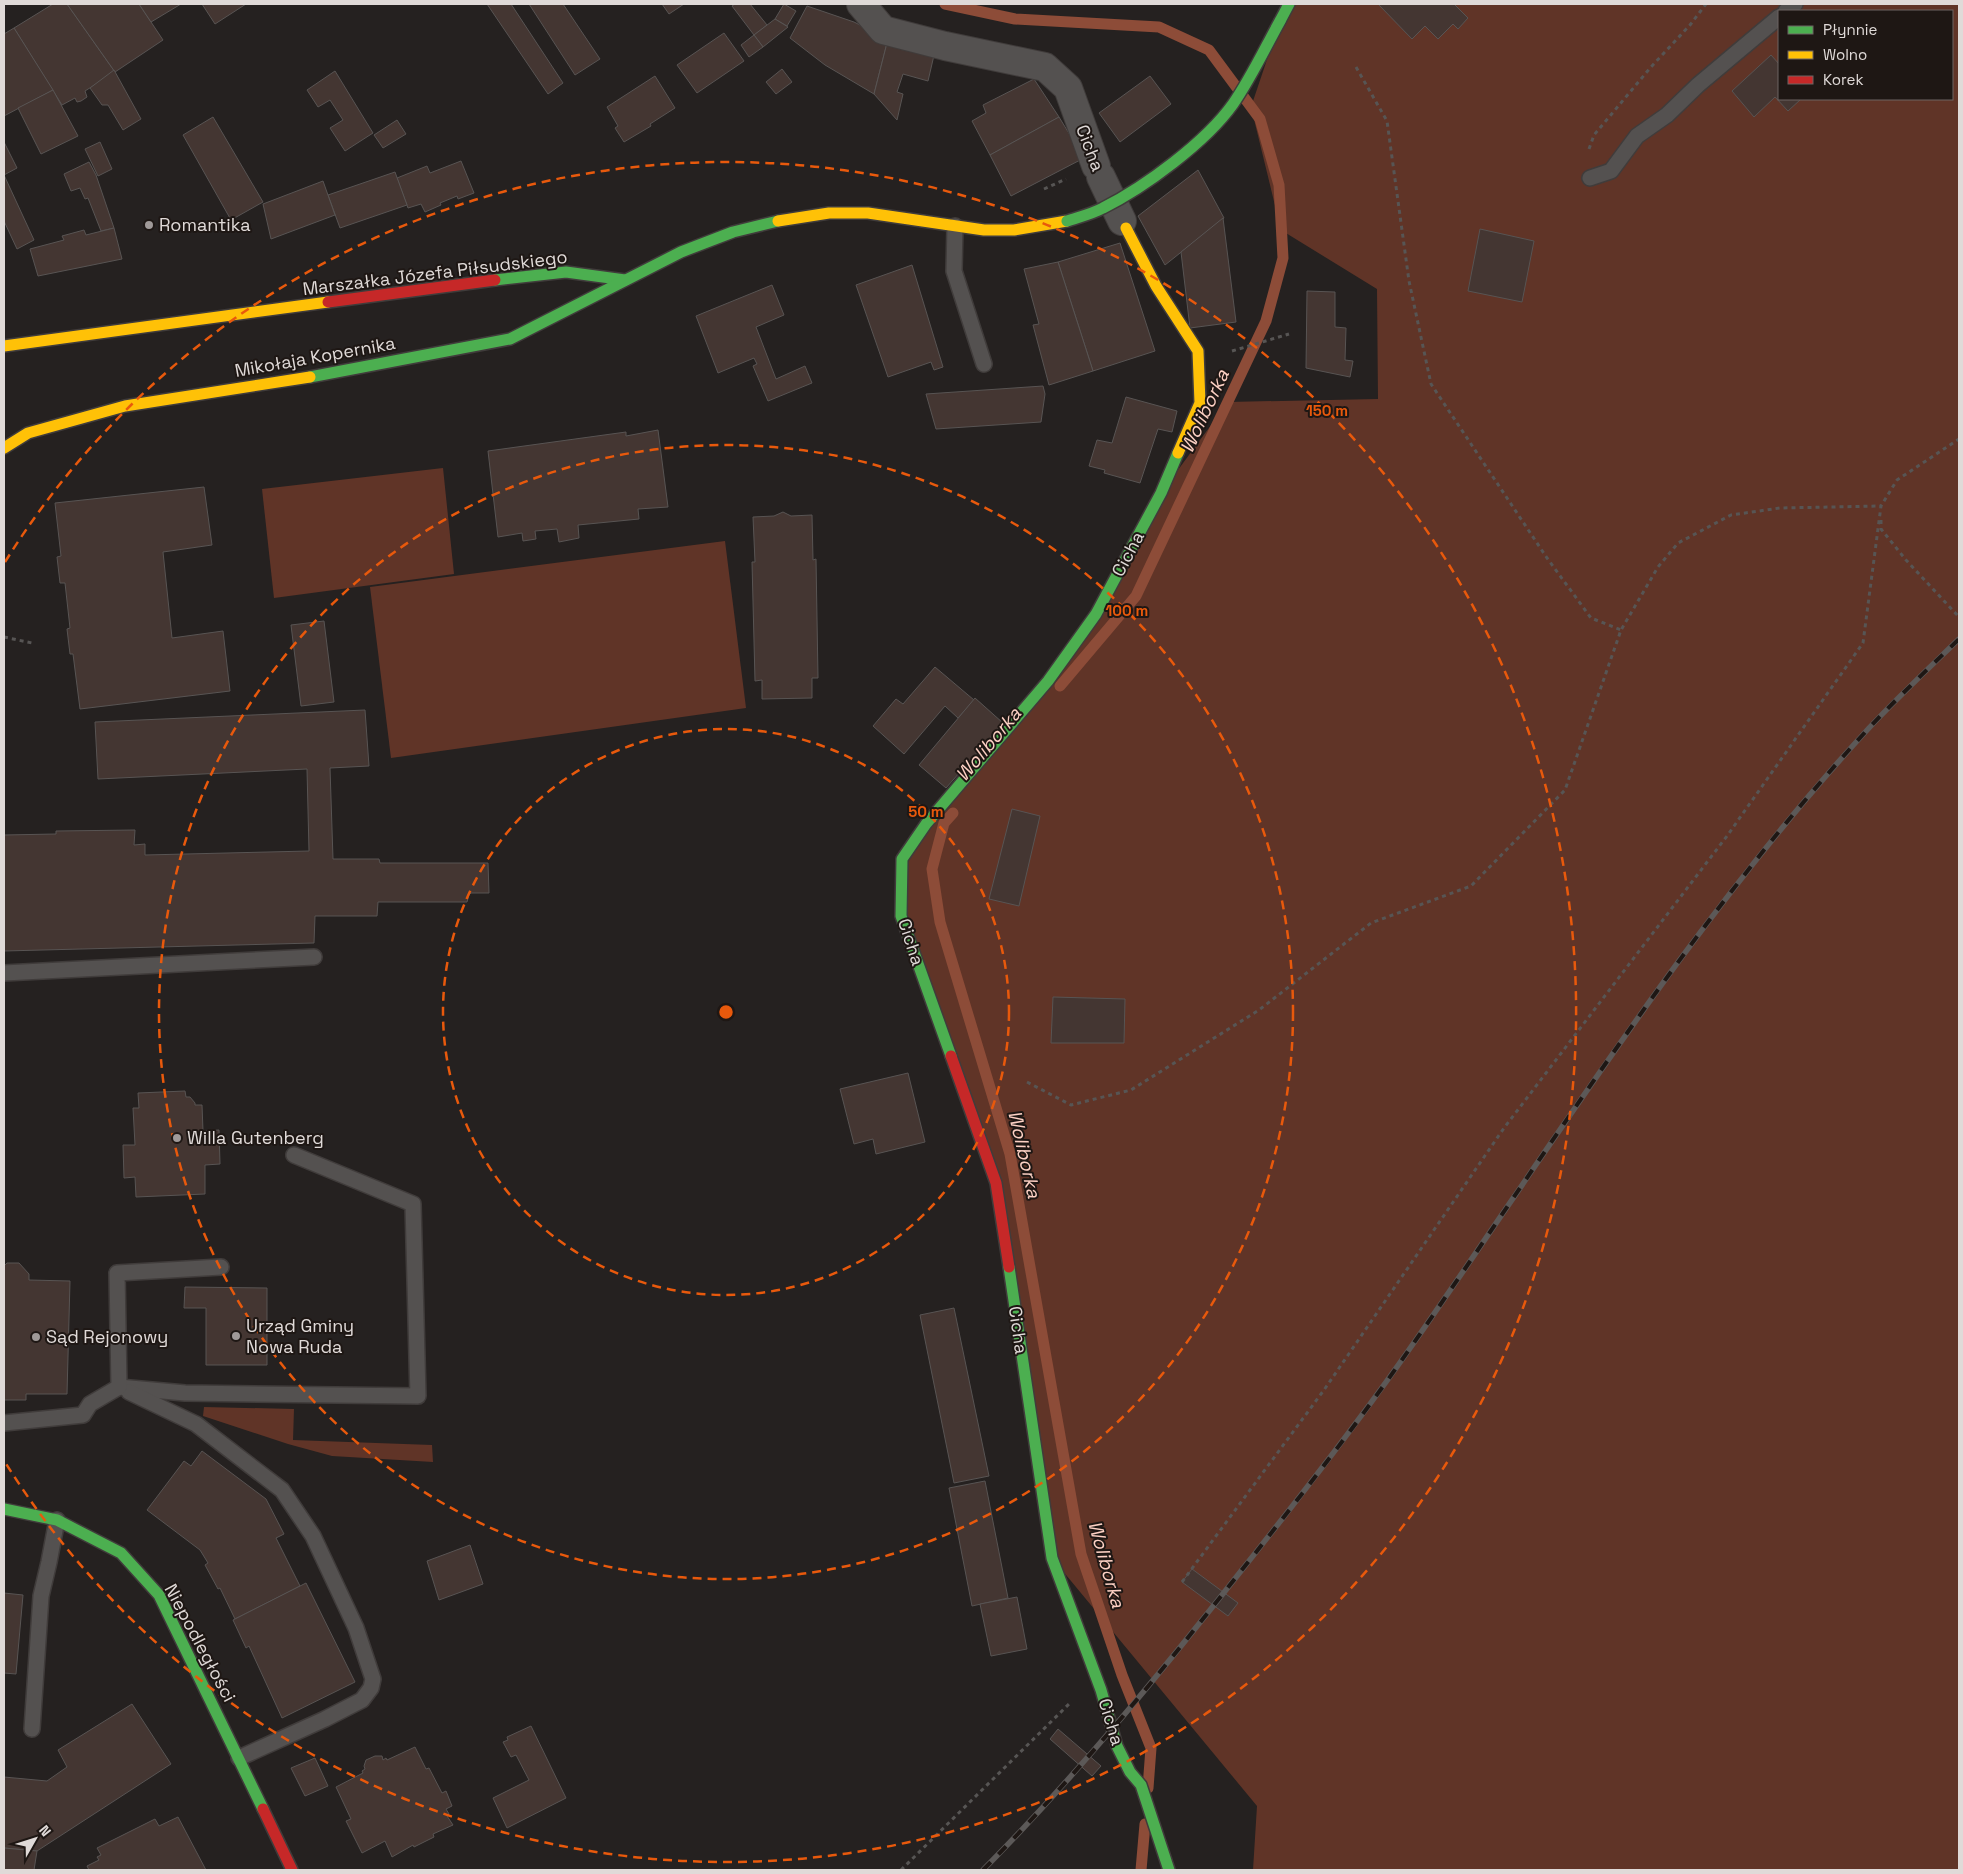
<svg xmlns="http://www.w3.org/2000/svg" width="1963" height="1874" font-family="'Space Grotesk',sans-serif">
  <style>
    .green { fill: #603427; fill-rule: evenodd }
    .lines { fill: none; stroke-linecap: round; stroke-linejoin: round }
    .stream { stroke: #8d4c38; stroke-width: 11 }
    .building { fill: #443632; stroke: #585453 }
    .lane-casing { stroke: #403c3b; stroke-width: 18 }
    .street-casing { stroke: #403c3b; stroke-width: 30 }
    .fast-casing { stroke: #403c3b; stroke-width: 14 }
    .slow-casing { stroke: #403c3b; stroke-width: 14 }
    .jam-casing { stroke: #403c3b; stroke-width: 14 }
    .path { stroke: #575554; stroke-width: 3; stroke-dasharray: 4 4; stroke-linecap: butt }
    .lane { stroke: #545150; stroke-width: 15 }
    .street { stroke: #545150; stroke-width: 28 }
    .fast { stroke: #4caf50; stroke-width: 11 }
    .slow { stroke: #ffc107; stroke-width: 11 }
    .jam { stroke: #c62828; stroke-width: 11 }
    .rail-casing { stroke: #5c5958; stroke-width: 5.5 }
    .rail { stroke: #1e1714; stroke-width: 4; stroke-dasharray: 11; stroke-linecap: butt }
    .fast-bridge-casing { stroke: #403c3b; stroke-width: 14; stroke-linecap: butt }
    .fast-bridge { stroke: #4caf50; stroke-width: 11 }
    .ring { fill: none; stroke: #e8590c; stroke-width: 2.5; stroke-dasharray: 9 6 }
    .poi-dot { fill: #9f9998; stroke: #1e1714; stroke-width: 2 }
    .labels { text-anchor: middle; stroke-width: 4; stroke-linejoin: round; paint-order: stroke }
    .street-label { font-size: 18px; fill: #e0dad8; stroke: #1e1714 }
    .poi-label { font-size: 18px; fill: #e0dad8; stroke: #1e1714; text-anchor: start }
    .water-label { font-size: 19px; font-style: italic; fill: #fdd1c4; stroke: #1e1714 }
    .centre { fill: #e8590c; stroke: #1e1714; stroke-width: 2.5 }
    .ring-label { font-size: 15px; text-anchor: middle; font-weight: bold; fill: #e8590c; stroke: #1e1714; stroke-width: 4; stroke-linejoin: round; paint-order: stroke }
  </style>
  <rect width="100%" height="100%" fill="#252120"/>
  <!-- green -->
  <g class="green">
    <path d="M1289 4H1959V1870H1253L1257 1806 1052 1558 996 1183 901 916 902 859 1048 681 1161 493 1228 402 1378 399 1377 289 1281 230 1251 107 1280 21ZM1779 11H1952V99H1779Z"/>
    <polygon points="443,468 454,574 274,598 262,489"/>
    <polygon points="725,541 746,708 391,758 370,587"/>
    <polygon points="204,1407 294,1409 293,1440 432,1445 433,1462 332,1456 288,1444 203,1416"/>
  </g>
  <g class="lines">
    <!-- stream -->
    <g class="stream">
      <polyline points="945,4 1015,19 1159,27 1209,50 1260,119 1279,185 1283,258 1266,321 1136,596 1060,686"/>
      <polyline points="953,813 944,823 932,869 940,922 1010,1154 1081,1554 1122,1675 1151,1748 1148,1788"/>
      <polyline points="1141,1870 1145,1824"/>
    </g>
  </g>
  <!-- building -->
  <g class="building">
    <polygon points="53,4 67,4 115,72 85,91 87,97 81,101 77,102 75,98 62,105 14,28"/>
    <polygon points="67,4 139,4 163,40 115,72"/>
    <polygon points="139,4 181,4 151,22"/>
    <polygon points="202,4 246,4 215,24"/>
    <polygon points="487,4 511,4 563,83 548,94"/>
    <polygon points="529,4 563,4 600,59 575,75"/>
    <polygon points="662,4 684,4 669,14"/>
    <polygon points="735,4 750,4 767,25 754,35 732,6"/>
    <polygon points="784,4 796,11 787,26 775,19"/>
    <polygon points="1378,4 1454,4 1468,18 1458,29 1453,24 1438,39 1425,26 1412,39"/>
    <polygon points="807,6 854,22 888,39 874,94 825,65 790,38"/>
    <polygon points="775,19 788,27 763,47 754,35"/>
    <polygon points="14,28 53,90 4,116 4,34"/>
    <polygon points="724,33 744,61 697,93 677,65"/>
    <polygon points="754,35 763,47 749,57 741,45"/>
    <polygon points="888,39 935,51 928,81 903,74 897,92 903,94 897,120 874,94"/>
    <polygon points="1771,55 1779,64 1779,99 1801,99 1788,111 1775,97 1754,117 1732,91"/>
    <polygon points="782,69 792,82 776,94 766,82"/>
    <polygon points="114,70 141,119 123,130 108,105 102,105 90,88"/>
    <polygon points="335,71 373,133 345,151 330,128 343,120 330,100 318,107 307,90"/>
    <polygon points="655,76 675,108 650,124 651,126 624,142 615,128 618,126 607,107"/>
    <polygon points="1150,76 1171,104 1120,142 1099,113"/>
    <polygon points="1034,79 1059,117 990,155 972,121 986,113 983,105"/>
    <polygon points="53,90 78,136 41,154 18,108"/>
    <polygon points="213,117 263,202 231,220 183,135"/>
    <polygon points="1059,117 1084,158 1011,196 990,155"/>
    <polygon points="397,120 406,134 383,148 374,135"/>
    <polygon points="4,142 17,168 4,175"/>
    <polygon points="100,142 112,169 98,176 85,149"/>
    <polygon points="461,161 474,193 458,199 457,196 440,203 441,205 425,212 421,204 408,208 397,178 427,166 430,173"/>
    <polygon points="89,162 96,175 114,228 101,231 88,198 85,199 80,188 71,191 64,174"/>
    <polygon points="1198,170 1224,218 1165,265 1138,216"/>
    <polygon points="395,172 407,205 340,228 328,195"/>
    <polygon points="4,175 34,240 17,249 4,221"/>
    <polygon points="323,181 335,215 271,239 263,204"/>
    <polygon points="1223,218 1236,322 1190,328 1181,252"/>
    <polygon points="114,228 122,259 38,276 30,249 64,240 62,236 84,230 86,235"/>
    <polygon points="1480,229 1534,241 1522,302 1468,291"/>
    <polygon points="1120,243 1155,351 1093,371 1058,262"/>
    <polygon points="1058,262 1093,371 1049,385 1033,325 1039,324 1024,269"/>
    <polygon points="912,265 943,367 934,370 931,362 888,377 856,285"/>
    <polygon points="772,285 784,315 756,327 776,379 805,366 812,383 768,401 753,366 757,364 754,358 718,373 696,316"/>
    <polygon points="1307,291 1335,292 1335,327 1346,328 1345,360 1353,361 1350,377 1306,368"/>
    <polygon points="1043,386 1045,394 1041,422 936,429 926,394"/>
    <polygon points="1126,397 1177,411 1172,432 1158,429 1140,483 1104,473 1105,470 1089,466 1097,440 1112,443"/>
    <polygon points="658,430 668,507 638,509 639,519 578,525 579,538 559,542 557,529 535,531 536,539 523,541 522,533 498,537 488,451 626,432 626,436"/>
    <polygon points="204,487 212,545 163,552 172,638 223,631 230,691 80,709 73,654 70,654 67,629 70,628 65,583 60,583 57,557 61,556 55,503"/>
    <polygon points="783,512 791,516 812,515 813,560 816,559 818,678 812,678 812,698 762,699 762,680 755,681 752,562 755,562 753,517 774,516"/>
    <polygon points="324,621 334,702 301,706 291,625"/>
    <polygon points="935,667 974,700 958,718 945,706 904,754 873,726 896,699 903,704"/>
    <polygon points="975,698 1003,723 946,788 919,765"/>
    <polygon points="365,710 369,766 330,768 333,859 379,859 380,863 488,863 489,893 471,893 469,895 467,902 378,902 377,916 315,916 314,943 4,951 4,835 56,834 56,831 135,830 134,845 145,844 145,855 309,851 307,769 98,779 95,722"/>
    <polygon points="1012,809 1040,816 1019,906 989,899"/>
    <polygon points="1053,997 1125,999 1124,1043 1051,1043"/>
    <polygon points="908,1073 925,1142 876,1154 873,1139 854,1144 840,1089"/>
    <polygon points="185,1091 186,1097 190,1097 195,1103 195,1105 202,1105 203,1131 219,1130 220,1164 205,1165 205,1194 136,1197 135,1177 124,1178 123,1145 135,1145 133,1108 139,1108 138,1093"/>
    <polygon points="7,1263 19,1263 29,1274 29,1280 70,1281 67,1394 26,1394 26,1400 4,1400 4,1266"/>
    <polygon points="185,1287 267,1288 267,1365 206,1365 206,1308 184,1308"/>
    <polygon points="954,1308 989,1476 954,1483 920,1315"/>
    <polygon points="202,1451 266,1499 284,1534 276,1538 300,1586 235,1619 220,1588 218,1589 205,1565 208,1563 200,1550 147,1510 184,1461 191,1466"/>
    <polygon points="985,1481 1008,1598 972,1606 949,1488"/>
    <polygon points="470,1545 483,1584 439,1600 427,1561"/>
    <polygon points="1192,1569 1238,1603 1228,1616 1182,1582"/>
    <polygon points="306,1583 355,1682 282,1718 249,1646 246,1648 233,1620"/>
    <polygon points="4,1593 23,1595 16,1674 4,1673"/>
    <polygon points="1017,1597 1027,1649 991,1656 980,1604"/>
    <polygon points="132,1704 171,1764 37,1851 4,1848 4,1777 47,1781 67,1767 58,1750"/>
    <polygon points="531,1726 566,1798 507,1828 493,1798 529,1780 516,1755 511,1757 503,1742 508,1740 507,1737"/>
    <polygon points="1058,1729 1101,1766 1092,1776 1050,1739"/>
    <polygon points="415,1747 426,1769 429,1768 442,1793 446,1791 452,1806 446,1809 449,1814 447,1816 453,1825 433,1834 434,1837 414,1847 413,1845 392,1857 385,1841 362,1853 346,1821 351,1819 336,1787 363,1773 362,1771 365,1769 364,1766 366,1760 375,1756 382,1756 383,1760 386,1758 387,1760"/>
    <polygon points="315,1758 328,1786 305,1796 291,1768"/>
    <polygon points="178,1817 206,1870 89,1870 87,1866 99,1860 97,1857 101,1855 97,1848 155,1819 159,1826"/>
    <polygon points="4,1848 37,1851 34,1870 4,1870"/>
  </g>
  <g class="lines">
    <!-- lane casing -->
    <g class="lane-casing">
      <g id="lane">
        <polyline points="1786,11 1795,4"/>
        <polyline points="1590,178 1611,171 1637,136 1667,115 1698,85 1779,17"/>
        <polyline points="955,226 954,271 984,364"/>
        <polyline points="4,973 314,957"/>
        <polyline points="119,1387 185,1393 418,1396 413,1204 294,1155"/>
        <polyline points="129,1392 196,1424 282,1490 313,1536 356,1628 373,1679 371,1688 362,1700 325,1719 239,1758"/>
        <polyline points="4,1423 83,1415 90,1404 119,1387 117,1273 221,1267"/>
        <polyline points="32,1729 41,1596 49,1562 57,1520"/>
      </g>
    </g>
    <!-- street casing -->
    <g class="street-casing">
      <g id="street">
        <polyline points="861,4 883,30 945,46 1045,67 1068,88 1096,166"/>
        <polyline points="1101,177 1122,221"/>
      </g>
    </g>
    <!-- fast casing -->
    <g class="fast-casing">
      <g id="fast">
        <polyline points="1280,21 1289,4"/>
        <polyline points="495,280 566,272 625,280"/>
        <polyline points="310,377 510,339 681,252 733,232 778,221"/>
        <polyline points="951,1056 901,916 902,859 926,824 1048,681 1096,614 1161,493 1178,453"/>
        <polyline points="1009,1267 1052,1558 1101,1690 1117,1746 1130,1772 1141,1785 1169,1870"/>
        <polyline points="4,1509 57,1520 121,1553 159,1595 263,1809"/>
      </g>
    </g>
    <!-- slow casing -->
    <g class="slow-casing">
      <g id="slow">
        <polyline points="778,221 829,213 868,213 984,230 1014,230 1067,221"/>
        <polyline points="1126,228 1156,286 1198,351 1200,403 1178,453"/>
        <polyline points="4,346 328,302"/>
        <polyline points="4,448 28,433 125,406 310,377"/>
      </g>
    </g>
    <!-- jam casing -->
    <g class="jam-casing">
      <g id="jam">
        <polyline points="328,302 495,280"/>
        <polyline points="951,1056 996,1183 1009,1267"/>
        <polyline points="263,1809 292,1870"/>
      </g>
    </g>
    <!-- path -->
    <g class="path">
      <polyline points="1356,67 1387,121 1409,281 1431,384 1547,558 1591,618 1621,630"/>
      <polyline points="1589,149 1594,135 1651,67 1690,25 1706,4"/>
      <polyline points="1044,189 1066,179"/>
      <polyline points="1232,351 1289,334"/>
      <polyline points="1881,520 1881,529 1906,560 1959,617"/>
      <polyline points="4,637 32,643"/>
      <polyline points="1027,1082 1071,1105 1131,1090 1259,1010 1371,923 1471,886 1565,790 1621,630 1658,567 1678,543 1731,515 1780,508 1881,506"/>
      <polyline points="1182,1582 1324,1390 1504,1128 1727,836 1863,643 1881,506 1897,480 1959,439"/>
      <polyline points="901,1870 1069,1704"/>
    </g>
    <!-- lane -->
    <use href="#lane" class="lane"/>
    <!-- street -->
    <use href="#street" class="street"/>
    <!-- fast -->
    <use href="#fast" class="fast"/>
    <!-- slow -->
    <use href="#slow" class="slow"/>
    <!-- jam -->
    <use href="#jam" class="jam"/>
    <!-- rail casing -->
    <g class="rail-casing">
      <path id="rail" d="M983 1870C1076 1776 1159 1675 1241 1571 1300 1497 1359 1422 1413 1344 1559 1135 1695 916 1869 728 1898 697 1929 668 1959 639"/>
    </g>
    <!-- rail -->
    <use href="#rail" class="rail"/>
    <!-- fast-bridge casing -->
    <g class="fast-bridge-casing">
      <path id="fast-bridge" d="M1067 221C1079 217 1092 214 1103 208 1145 187 1206 142 1233 104 1251 78 1265 48 1280 21"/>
    </g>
    <!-- fast-bridge -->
    <use href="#fast-bridge" class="fast-bridge"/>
  </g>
  <!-- distance rings -->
  <g class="ring">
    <circle cx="726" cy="1012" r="283"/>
    <circle cx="726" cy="1012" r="567"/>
    <path d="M5 562A850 850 0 1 1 5 1462"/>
  </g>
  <!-- markers -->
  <g class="poi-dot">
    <circle cx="149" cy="225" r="5"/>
    <circle cx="177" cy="1138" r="5"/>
    <circle cx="236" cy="1336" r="5"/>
    <circle cx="36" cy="1337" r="5"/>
  </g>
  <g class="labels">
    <!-- street labels -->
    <g class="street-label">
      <text transform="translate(1090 148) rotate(69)" y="6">Cicha</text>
      <text transform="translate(435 273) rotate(-7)" y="6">Marszałka Józefa Piłsudskiego</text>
      <text transform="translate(315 357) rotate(-10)" y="6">Mikołaja Kopernika</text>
      <text transform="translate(1128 554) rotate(-62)" y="6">Cicha</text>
      <text transform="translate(911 942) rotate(72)" y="6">Cicha</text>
      <text transform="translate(1018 1330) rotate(82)" y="6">Cicha</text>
      <text transform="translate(200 1643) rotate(62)" y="6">Niepodległości</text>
      <text transform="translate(1111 1722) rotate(73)" y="6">Cicha</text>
    </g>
    <!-- poi labels -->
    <g class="poi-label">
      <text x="159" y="231">Romantika</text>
      <text x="187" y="1144">Willa Gutenberg</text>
      <text x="246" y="1332">Urząd Gminy<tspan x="246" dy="21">Nowa Ruda</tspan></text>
      <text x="46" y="1343">Sąd Rejonowy</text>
    </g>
    <!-- water labels -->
    <g class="water-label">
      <text transform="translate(1204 411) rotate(-65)" y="7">Woliborka</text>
      <text transform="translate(988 744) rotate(-50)" y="7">Woliborka</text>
      <text transform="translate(1025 1154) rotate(77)" y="7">Woliborka</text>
      <text transform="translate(1107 1564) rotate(74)" y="7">Woliborka</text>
    </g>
  </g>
  <circle cx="726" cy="1012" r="8" class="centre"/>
  <g class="ring-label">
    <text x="1327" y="416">150 m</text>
    <text x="1127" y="616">100 m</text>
    <text x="926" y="817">50 m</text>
  </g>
  <!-- border -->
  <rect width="1963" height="1874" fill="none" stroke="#e0dad8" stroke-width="10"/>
  <!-- legend -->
  <rect x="1778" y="10" width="175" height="90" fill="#1e1714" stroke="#6c6562"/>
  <rect x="1788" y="26" width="25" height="8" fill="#4caf50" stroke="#6c6562"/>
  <text x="1823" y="35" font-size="15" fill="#e0dad8">Płynnie</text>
  <rect x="1788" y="51" width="25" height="8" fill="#ffc107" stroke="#6c6562"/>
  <text x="1823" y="60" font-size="15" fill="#e0dad8">Wolno</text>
  <rect x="1788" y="76" width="25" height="8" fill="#c62828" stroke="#6c6562"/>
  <text x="1823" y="85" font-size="15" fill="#e0dad8">Korek</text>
  <!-- north arrow -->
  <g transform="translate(35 1839) rotate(51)" stroke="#1e1714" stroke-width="4" paint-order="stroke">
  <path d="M0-4L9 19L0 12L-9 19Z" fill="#e0dad8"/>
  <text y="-8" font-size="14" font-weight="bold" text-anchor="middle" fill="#e0dad8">N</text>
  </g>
</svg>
